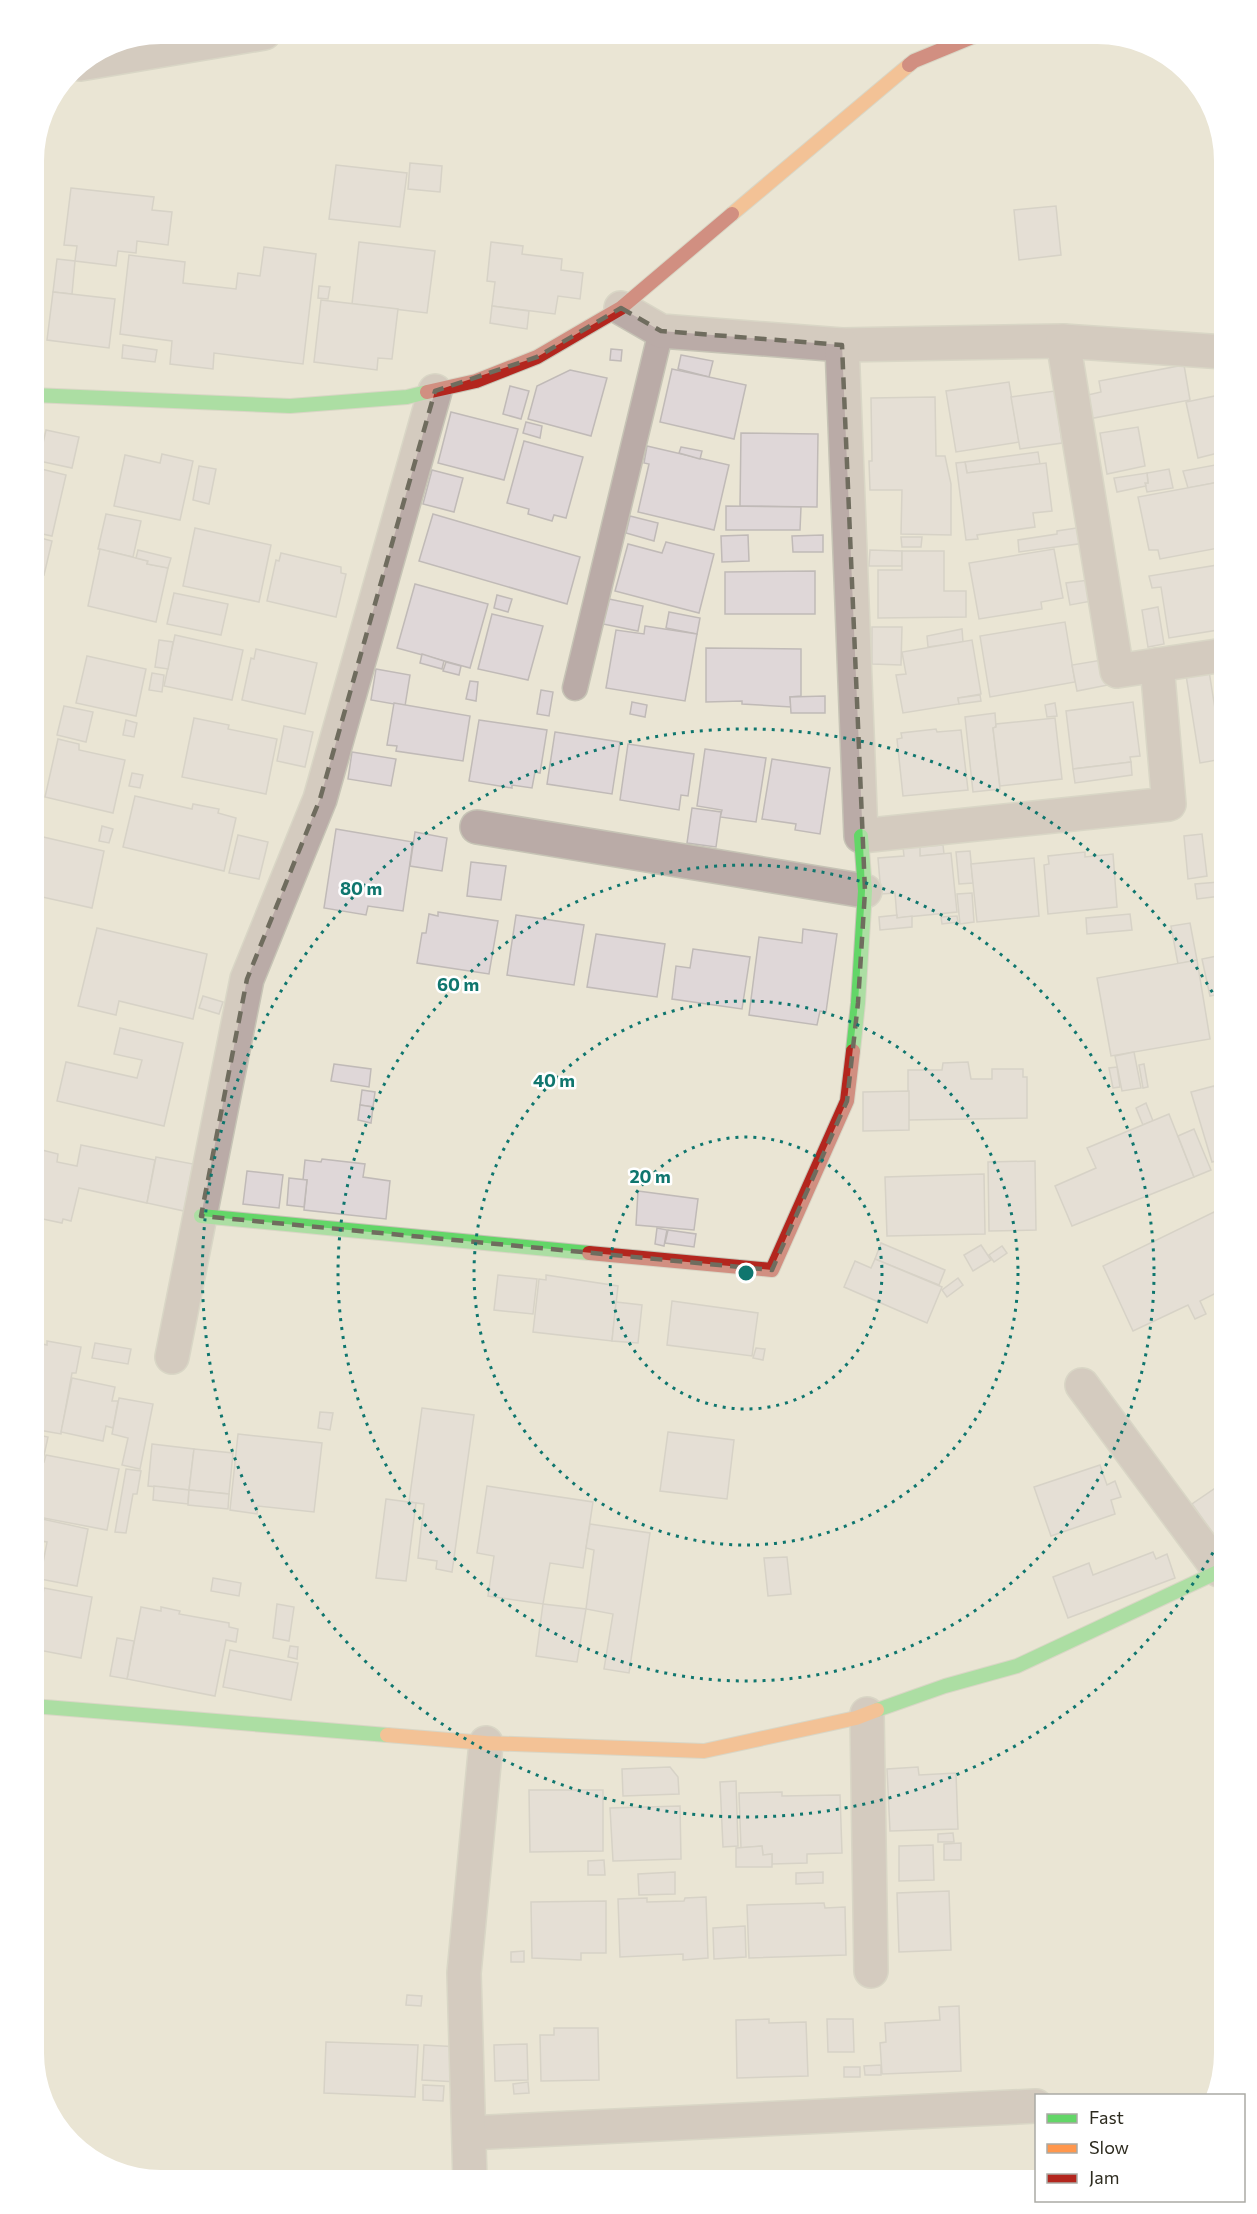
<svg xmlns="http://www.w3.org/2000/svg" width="1257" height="2214" font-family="Commissioner,sans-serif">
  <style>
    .building { fill: #dfd7d8; stroke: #c0bab7; stroke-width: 1.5 }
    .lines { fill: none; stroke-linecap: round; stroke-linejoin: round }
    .lane-casing { stroke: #c6c3b5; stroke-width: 27 }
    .street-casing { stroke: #c6c3b5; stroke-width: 36 }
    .fast-casing { stroke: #c6c3b5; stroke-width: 16 }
    .slow-casing { stroke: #c6c3b5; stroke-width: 16 }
    .jam-casing { stroke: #c6c3b5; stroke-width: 16 }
    .lane { stroke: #baaba7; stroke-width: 24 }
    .street { stroke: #baaba7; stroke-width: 33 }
    .fast { stroke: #63d668; stroke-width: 14 }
    .slow { stroke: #ff974d; stroke-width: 14 }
    .jam { stroke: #b3261e; stroke-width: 14 }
    .marked { fill: none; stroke: #6f6c5e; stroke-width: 4.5; stroke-dasharray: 12 8; stroke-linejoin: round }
    .ring { fill: none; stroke: #0f766e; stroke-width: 3; stroke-dasharray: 3 6 }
    .centre { fill: #0f766e; stroke: #fff; stroke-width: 3 }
    .ring-label { font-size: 18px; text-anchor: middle; font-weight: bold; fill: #0f766e; stroke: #fff; stroke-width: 5; stroke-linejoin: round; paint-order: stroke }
  </style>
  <rect width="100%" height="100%" fill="#eae5d4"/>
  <!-- building -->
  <g class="building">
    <polygon points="410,163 442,166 440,192 408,189"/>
    <polygon points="336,165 407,173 400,227 329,219"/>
    <polygon points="71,188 154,197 152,210 172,212 168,245 137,241 136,253 118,251 116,266 75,261 77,246 64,245"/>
    <polygon points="1056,206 1061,255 1019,260 1014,210"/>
    <polygon points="359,242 435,251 427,313 352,304"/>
    <polygon points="491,242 523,246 522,254 562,259 561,270 583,273 580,299 558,296 555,314 492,306 495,282 487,281"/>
    <polygon points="264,247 316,254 303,364 214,353 213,369 170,364 172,341 120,334 129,255 185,262 183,283 236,289 238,273 260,276"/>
    <polygon points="57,259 75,261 72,294 53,292"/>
    <polygon points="319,286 330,287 328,299 318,298"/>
    <polygon points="1224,291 1224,317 1219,318 1215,293"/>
    <polygon points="53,292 115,299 109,348 47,340"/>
    <polygon points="321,300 398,309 392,359 378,358 377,370 314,362"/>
    <polygon points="492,306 529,311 527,329 490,323"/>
    <polygon points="123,345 157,350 155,362 122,358"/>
    <polygon points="611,349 622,350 621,361 610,360"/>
    <polygon points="681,355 713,361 709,377 678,369"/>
    <polygon points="1184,365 1190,400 1083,420 1079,397 1101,392 1099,381"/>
    <polygon points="672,369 746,385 734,439 660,422"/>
    <polygon points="570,370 607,378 591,436 528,419 537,386"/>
    <polygon points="1009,382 1019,442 956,452 946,391"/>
    <polygon points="510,386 529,391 521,419 503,414"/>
    <polygon points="1055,391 1062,443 1020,449 1011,397"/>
    <polygon points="1224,394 1224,445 1221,445 1222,452 1198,458 1186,402"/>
    <polygon points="935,397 936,456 945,456 951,484 951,535 901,534 902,490 870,490 869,461 872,461 871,398"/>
    <polygon points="451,412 518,429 504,480 438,463"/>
    <polygon points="526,422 542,426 540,438 523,433"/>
    <polygon points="1138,427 1145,466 1107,474 1100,433"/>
    <polygon points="46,430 79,437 72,468 39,461"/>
    <polygon points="741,433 818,434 817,507 740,506"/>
    <polygon points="524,441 583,457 566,518 554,515 552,521 528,514 529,509 507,503"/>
    <polygon points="647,446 729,465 714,530 638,512 649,464 644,463"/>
    <polygon points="681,447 702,451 700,459 679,453"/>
    <polygon points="1038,452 1040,464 967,473 965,462"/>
    <polygon points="162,454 193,461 180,520 114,506 125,455 160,463"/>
    <polygon points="965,462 967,473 1046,463 1052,511 1033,513 1035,527 977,535 978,539 966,540 956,463"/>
    <polygon points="1215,465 1219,482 1188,488 1183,471"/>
    <polygon points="199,466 216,469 209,504 193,500"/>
    <polygon points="33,467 66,475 52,536 33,532"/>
    <polygon points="1169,469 1173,488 1147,492 1145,483 1148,483 1147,473"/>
    <polygon points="432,470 463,478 454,512 423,504"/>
    <polygon points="1147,473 1148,483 1145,483 1146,486 1117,492 1114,478"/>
    <polygon points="1219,482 1224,506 1224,547 1160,559 1158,550 1149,550 1138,497"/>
    <polygon points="726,506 801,507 800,530 726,530"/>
    <polygon points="106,514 141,521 133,557 98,549"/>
    <polygon points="433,514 580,557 567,604 419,561"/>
    <polygon points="630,516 658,523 654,541 626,533"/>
    <polygon points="1083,527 1085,543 1019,552 1018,540 1057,534 1057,531"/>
    <polygon points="195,528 271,545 259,602 183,586"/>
    <polygon points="748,535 749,561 722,562 721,536"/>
    <polygon points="823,535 823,552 793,552 792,536"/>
    <polygon points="33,536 52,541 44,575 33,572"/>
    <polygon points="901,537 922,537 921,547 902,547"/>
    <polygon points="666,542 714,554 699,613 615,591 628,544 662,553"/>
    <polygon points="100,549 148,561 147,564 168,568 156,622 88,606"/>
    <polygon points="1054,549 1063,598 1041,602 1042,609 979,619 969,563"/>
    <polygon points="138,550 171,558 168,568 147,564 148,561 136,558"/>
    <polygon points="870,550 902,551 902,566 869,566"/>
    <polygon points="902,551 944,551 944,591 966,591 966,617 878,618 878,570 902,570"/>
    <polygon points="281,553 341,567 341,573 346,574 336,617 267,601 276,560 279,561"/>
    <polygon points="1224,564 1224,629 1169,638 1161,587 1152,588 1149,576"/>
    <polygon points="815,571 815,614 725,614 725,572"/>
    <polygon points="1089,580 1092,601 1070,605 1066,583"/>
    <polygon points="415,584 488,604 470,668 397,648"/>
    <polygon points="33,586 41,588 33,623"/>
    <polygon points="174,593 228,604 221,635 167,624"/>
    <polygon points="497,595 512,599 508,612 494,608"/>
    <polygon points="609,599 643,606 638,631 603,624"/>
    <polygon points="1158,607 1164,644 1148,647 1142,610"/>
    <polygon points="669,612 700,618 697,634 666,628"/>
    <polygon points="492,614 543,626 528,680 478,669"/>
    <polygon points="1065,622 1075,682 990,697 980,636"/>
    <polygon points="645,626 697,634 685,701 606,688 616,630 644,634"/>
    <polygon points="872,627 902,627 901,665 872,664"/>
    <polygon points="962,629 963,642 928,647 927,636"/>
    <polygon points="175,635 243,650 232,700 164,686"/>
    <polygon points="159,640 173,642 168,669 155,667"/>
    <polygon points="972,640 981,694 958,698 959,704 903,713 896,675 906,674 902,652"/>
    <polygon points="706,648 801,649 801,696 790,697 791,707 742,704 742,701 706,702"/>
    <polygon points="256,649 317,663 305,714 242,700 251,658 254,659"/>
    <polygon points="422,654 444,661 442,669 420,663"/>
    <polygon points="87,656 146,669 136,716 76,703"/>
    <polygon points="1102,660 1108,685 1077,691 1072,665"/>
    <polygon points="446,662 461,666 459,675 443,671"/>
    <polygon points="376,669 410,675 405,706 371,700"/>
    <polygon points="1209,671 1223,759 1200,763 1186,675"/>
    <polygon points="152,673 164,675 162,692 149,690"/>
    <polygon points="470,681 478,682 476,701 466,699"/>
    <polygon points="541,690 553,692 549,716 537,714"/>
    <polygon points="980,695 981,701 959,704 958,698"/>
    <polygon points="825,696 825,713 791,713 790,697"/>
    <polygon points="632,702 647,705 645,717 630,714"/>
    <polygon points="1133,702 1140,756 1130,757 1131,762 1073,769 1066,711"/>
    <polygon points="394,703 470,716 463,761 396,751 397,746 387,745"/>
    <polygon points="1055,703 1057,716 1047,717 1045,705"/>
    <polygon points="64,706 93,712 86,742 57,735"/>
    <polygon points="995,713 996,727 993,728 1000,789 973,792 965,717"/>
    <polygon points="194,718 229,725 228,729 277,739 266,794 182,777"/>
    <polygon points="1055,718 1062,779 1000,786 993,728 996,727 996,724"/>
    <polygon points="126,720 137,723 134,737 123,735"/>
    <polygon points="479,720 547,730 540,773 535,772 532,788 512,785 512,788 469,781"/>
    <polygon points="284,726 313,732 305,767 277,761"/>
    <polygon points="936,729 937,732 961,730 968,790 903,796 897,739 902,738 901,733"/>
    <polygon points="555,732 620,742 612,794 547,784"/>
    <polygon points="58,739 79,744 79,750 125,760 113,813 45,797"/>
    <polygon points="628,744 694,754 688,796 681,795 679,810 620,800"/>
    <polygon points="705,749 766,758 756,822 720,817 722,810 697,806"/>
    <polygon points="352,752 396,759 391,786 348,779"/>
    <polygon points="772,759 830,768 820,834 795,830 796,824 762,819"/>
    <polygon points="1131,762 1132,775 1075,783 1073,769"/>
    <polygon points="132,773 143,775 140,788 129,786"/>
    <polygon points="135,796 192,809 193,804 219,809 218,813 236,818 224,871 123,847"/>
    <polygon points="692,808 721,812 716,847 687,843"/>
    <polygon points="102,826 113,829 109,843 99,841"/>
    <polygon points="336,829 413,842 403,911 368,906 366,915 324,908"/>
    <polygon points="415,832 447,838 442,871 410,866"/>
    <polygon points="1202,834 1207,876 1188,879 1184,836"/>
    <polygon points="238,835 268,842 259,879 229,873"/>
    <polygon points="39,836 104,851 92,908 33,895 33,859"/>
    <polygon points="1218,841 1224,841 1224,887 1223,887"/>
    <polygon points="943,845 944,854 920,856 919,847"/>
    <polygon points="920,846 920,856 951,853 957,912 897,918 895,893 881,894 878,858 904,856 903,847"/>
    <polygon points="970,851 973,883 959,884 956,852"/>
    <polygon points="1085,852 1085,857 1113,854 1117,907 1048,914 1044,865 1049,864 1048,856"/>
    <polygon points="1034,858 1039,916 977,922 971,864"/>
    <polygon points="471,862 506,866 501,900 467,896"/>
    <polygon points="1219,882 1220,889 1224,889 1224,893 1221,893 1221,896 1197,899 1195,884"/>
    <polygon points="972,893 974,922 960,924 957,894"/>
    <polygon points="438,912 498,921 489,974 417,963 422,933 426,933 429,914 438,916"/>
    <polygon points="1130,914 1132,930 1087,934 1086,918"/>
    <polygon points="516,915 584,925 574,985 507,975"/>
    <polygon points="897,915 897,918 912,916 912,927 880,930 879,917"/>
    <polygon points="957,916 958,922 942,924 941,917"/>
    <polygon points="1190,923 1197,960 1178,964 1171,926"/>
    <polygon points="97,928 207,954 193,1019 119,1001 116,1015 78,1006"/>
    <polygon points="803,929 837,934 826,1012 820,1011 817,1025 749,1015 759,937 802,943"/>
    <polygon points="596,934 665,944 657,997 587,987"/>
    <polygon points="693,949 750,957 742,1009 672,999 676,966 690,968"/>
    <polygon points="1222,955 1224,993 1210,996 1202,959"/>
    <polygon points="1197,960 1210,1039 1111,1056 1097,978"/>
    <polygon points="203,996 223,1002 219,1014 199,1008"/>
    <polygon points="120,1028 183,1043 164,1126 57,1101 66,1062 137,1078 142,1060 114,1054"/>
    <polygon points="1134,1052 1141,1088 1122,1091 1115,1056"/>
    <polygon points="968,1062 971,1079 992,1079 992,1069 1023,1069 1023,1077 1027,1077 1027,1118 908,1120 908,1070 942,1070 943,1063"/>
    <polygon points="334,1064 371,1069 369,1087 331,1081"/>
    <polygon points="1144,1064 1148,1087 1143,1088 1139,1065"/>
    <polygon points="1117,1067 1120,1087 1113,1088 1109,1068"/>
    <polygon points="1214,1086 1217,1094 1224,1091 1224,1159 1212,1162 1191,1092"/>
    <polygon points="362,1090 375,1092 373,1107 360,1105"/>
    <polygon points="909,1091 909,1130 863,1131 863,1092"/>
    <polygon points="1146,1103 1153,1121 1143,1125 1136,1108"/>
    <polygon points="360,1105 373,1107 371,1123 358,1120"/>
    <polygon points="1169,1114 1194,1177 1072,1226 1055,1186 1096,1168 1087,1148"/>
    <polygon points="1194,1129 1211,1170 1194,1177 1178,1136"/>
    <polygon points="81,1145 155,1160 147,1203 79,1188 71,1221 63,1219 62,1223 33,1217 34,1148 58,1154 57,1162 77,1166"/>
    <polygon points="156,1157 193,1164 184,1211 147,1203"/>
    <polygon points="322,1159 365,1164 363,1177 390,1181 386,1219 304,1210 307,1180 303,1180 305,1160 321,1162"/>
    <polygon points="1035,1161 1036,1230 989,1231 988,1162"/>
    <polygon points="247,1171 283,1175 279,1208 243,1204"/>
    <polygon points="984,1174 985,1234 887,1236 885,1177"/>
    <polygon points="289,1178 307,1180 304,1207 287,1205"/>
    <polygon points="638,1191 698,1199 694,1230 636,1225"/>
    <polygon points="1214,1212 1224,1233 1224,1294 1220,1296 1218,1292 1200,1301 1206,1314 1195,1319 1188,1305 1133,1331 1103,1266"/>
    <polygon points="657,1228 667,1230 664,1246 655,1244"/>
    <polygon points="668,1230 696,1234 694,1247 665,1243"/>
    <polygon points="881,1243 945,1270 939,1285 875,1259"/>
    <polygon points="981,1245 991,1260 973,1271 964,1255"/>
    <polygon points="1002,1246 1007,1253 994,1262 989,1255"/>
    <polygon points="875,1259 942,1287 927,1323 844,1287 855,1261 871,1268"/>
    <polygon points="498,1275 537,1279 533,1314 494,1310"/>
    <polygon points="546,1275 618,1286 612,1341 533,1332 539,1279 546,1280"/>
    <polygon points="958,1278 963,1285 947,1297 942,1290"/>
    <polygon points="672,1301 758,1313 752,1356 667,1345"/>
    <polygon points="616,1302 642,1305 638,1343 612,1341"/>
    <polygon points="47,1341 81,1347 76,1373 72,1373 61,1434 33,1429 33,1342 47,1345"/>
    <polygon points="95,1343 131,1349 128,1364 92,1358"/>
    <polygon points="756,1348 765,1349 763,1360 753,1358"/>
    <polygon points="72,1378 115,1387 112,1401 118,1401 113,1428 106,1426 103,1441 61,1432"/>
    <polygon points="119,1398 153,1404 140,1469 122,1465 128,1438 112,1434"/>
    <polygon points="422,1408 474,1415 452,1572 436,1569 437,1561 418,1558 424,1504 409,1502"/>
    <polygon points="320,1412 333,1413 330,1430 318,1428"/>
    <polygon points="668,1432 734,1440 727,1499 660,1491"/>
    <polygon points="33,1434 48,1437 43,1460 33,1458 33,1460"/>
    <polygon points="238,1434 322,1443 314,1512 258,1506 257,1514 230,1510"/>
    <polygon points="152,1444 194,1449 189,1490 148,1486"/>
    <polygon points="194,1449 233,1453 229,1494 189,1490"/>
    <polygon points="46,1455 119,1469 107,1530 33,1516 33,1471 35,1460 44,1462"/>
    <polygon points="1100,1465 1107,1485 1115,1481 1121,1497 1111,1500 1115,1514 1051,1536 1034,1487"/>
    <polygon points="126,1469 141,1471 137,1494 133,1494 126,1533 115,1532"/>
    <polygon points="1224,1478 1224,1543 1221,1545 1192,1504 1224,1482 1221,1480"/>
    <polygon points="154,1486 189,1490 188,1504 153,1500"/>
    <polygon points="487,1486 593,1502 583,1568 550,1563 543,1604 488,1596 494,1556 477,1553"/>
    <polygon points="189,1490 229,1494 228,1509 188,1505"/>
    <polygon points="386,1499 416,1503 406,1581 376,1578"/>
    <polygon points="33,1517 88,1529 77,1586 40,1579 47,1542 33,1540"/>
    <polygon points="590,1524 650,1533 629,1673 604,1669 613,1614 586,1609 594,1550 586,1548"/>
    <polygon points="1153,1552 1156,1559 1167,1554 1175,1578 1068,1618 1053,1577 1089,1563 1093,1575"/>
    <polygon points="787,1557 791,1594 768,1596 764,1558"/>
    <polygon points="213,1578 241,1583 239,1596 211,1591"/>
    <polygon points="44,1588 92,1597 81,1658 33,1649 33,1604 41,1606"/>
    <polygon points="277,1604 294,1607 289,1641 273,1638"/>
    <polygon points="543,1604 586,1609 577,1662 536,1656"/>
    <polygon points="141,1607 161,1611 161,1607 180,1611 179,1614 229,1623 229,1627 238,1629 236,1642 226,1640 215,1696 127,1679"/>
    <polygon points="117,1638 134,1641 127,1679 110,1676"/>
    <polygon points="290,1646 298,1647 297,1659 288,1657"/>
    <polygon points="230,1650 298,1663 291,1700 223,1687"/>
    <polygon points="670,1767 678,1777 679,1794 623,1796 622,1769"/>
    <polygon points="918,1767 919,1775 956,1773 958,1829 890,1831 887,1769"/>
    <polygon points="736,1781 738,1846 723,1847 720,1782"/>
    <polygon points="529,1790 603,1790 603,1851 530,1852"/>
    <polygon points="782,1792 782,1796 840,1795 842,1853 807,1854 807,1863 772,1864 772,1854 763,1855 762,1846 741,1848 739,1793"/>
    <polygon points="680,1806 681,1859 613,1861 610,1808"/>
    <polygon points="953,1833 954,1842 938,1842 938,1834"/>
    <polygon points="961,1843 961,1860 944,1860 944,1844"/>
    <polygon points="933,1845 934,1880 899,1881 899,1846"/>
    <polygon points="762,1846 763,1855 772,1854 772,1867 736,1867 736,1848"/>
    <polygon points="604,1860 605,1875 588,1875 588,1861"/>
    <polygon points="675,1872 675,1894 639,1895 638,1874"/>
    <polygon points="823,1872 823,1883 796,1884 796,1873"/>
    <polygon points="949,1891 951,1950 899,1952 897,1893"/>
    <polygon points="706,1897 708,1958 683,1960 683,1954 620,1957 618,1899 647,1898 647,1902 684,1901 685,1898"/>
    <polygon points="606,1901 606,1953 581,1953 581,1960 532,1958 531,1902"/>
    <polygon points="824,1903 825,1908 845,1907 846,1955 749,1958 747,1905"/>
    <polygon points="745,1926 746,1957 714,1959 713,1928"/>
    <polygon points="524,1951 524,1962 511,1962 511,1952"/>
    <polygon points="407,1995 422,1996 421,2006 406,2005"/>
    <polygon points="959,2006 961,2071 882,2074 880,2043 886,2042 885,2023 940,2020 939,2007"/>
    <polygon points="769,2019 769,2023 806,2022 808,2076 737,2078 736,2020"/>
    <polygon points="827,2019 853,2019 854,2052 828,2052"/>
    <polygon points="554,2028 598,2028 599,2080 541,2081 540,2035 554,2035"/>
    <polygon points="326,2042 418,2045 415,2097 324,2093"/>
    <polygon points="527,2044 528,2080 495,2081 494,2045"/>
    <polygon points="424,2045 460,2047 458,2082 422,2080"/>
    <polygon points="881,2065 881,2075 865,2075 864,2066"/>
    <rect x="844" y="2067" width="16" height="10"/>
    <polygon points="528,2082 529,2093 514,2094 513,2084"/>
    <polygon points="423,2085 444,2086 443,2101 423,2100"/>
  </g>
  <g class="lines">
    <!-- lane casing -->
    <g class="lane-casing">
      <polyline id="lane" points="575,688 661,331"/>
    </g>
    <!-- street casing -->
    <g class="street-casing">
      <g id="street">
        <polyline points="80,64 264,33"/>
        <polyline points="621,308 661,331 842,345 1063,341 1224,352"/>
        <polyline points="1063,341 1117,671 1224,655"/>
        <polyline points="842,345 861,836 1169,804 1157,665"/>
        <polyline points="477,827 865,891"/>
        <polyline points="172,1357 247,979 320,799 435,391"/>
        <polyline points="1082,1385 1219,1570"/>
        <polyline points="867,1714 871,1971"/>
        <polyline points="469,2133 1036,2106"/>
        <polyline points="470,2181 464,1973 486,1743"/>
      </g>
    </g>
    <!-- fast casing -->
    <g class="fast-casing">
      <g id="fast">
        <polyline points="33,395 290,406 407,397 427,392"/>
        <polyline points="853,1051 858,1003 865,891 861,836"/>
        <polyline points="201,1216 589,1253"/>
        <polyline points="33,1706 387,1735"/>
        <polyline points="877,1710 945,1686 1017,1666 1224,1569"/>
      </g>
    </g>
    <!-- slow casing -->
    <g class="slow-casing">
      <g id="slow">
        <polyline points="732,214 909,65"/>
        <polyline points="387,1735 486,1743 704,1751 856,1718 877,1710"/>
      </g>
    </g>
    <!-- jam casing -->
    <g class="jam-casing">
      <g id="jam">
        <polyline points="909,65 914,61 982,33"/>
        <polyline points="427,392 476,381 537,357 621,308 732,214"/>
        <polyline points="589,1253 772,1270 847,1101 853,1051"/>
      </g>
    </g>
    <!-- lane -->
    <use href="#lane" class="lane"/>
    <!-- street -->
    <use href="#street" class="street"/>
    <!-- fast -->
    <use href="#fast" class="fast"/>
    <!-- slow -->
    <use href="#slow" class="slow"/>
    <!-- jam -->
    <use href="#jam" class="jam"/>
  </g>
  <!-- marked area -->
  <path d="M0 0H1257V2214H0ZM621 308 661 331 842 345 865 891 858 1003 847 1101 772 1270 201 1216 247 979 320 799 435 391 537 357Z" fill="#eae5d4" fill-opacity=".55" fill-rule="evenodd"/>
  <path class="marked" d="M621 308 661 331 842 345 865 891 858 1003 847 1101 772 1270 201 1216 247 979 320 799 435 391 537 357Z"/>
  <!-- distance rings -->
  <g class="ring">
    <circle cx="746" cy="1273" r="136"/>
    <circle cx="746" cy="1273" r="272"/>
    <circle cx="746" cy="1273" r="408"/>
    <path d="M1222 1537A544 544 0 1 1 1222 1009"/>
  </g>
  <!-- crop -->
  <path d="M0 0H1257V2214H0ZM161 44H1097A117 117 0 0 1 1214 161V2053A117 117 0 0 1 1097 2170H161A117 117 0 0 1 44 2053V161A117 117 0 0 1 161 44Z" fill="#fff" fill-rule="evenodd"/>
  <circle cx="746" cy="1273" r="9" class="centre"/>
  <g class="ring-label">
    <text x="361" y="895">80 m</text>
    <text x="458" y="991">60 m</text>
    <text x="554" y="1087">40 m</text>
    <text x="650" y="1183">20 m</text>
  </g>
  <!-- legend -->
  <rect x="1035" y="2094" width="210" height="108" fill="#ffffff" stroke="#abaaa5" stroke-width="1.5"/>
  <rect x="1047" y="2114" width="30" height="9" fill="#63d668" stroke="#abaaa5" stroke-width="1.5"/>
  <text x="1089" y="2124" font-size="18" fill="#2d2b1f">Fast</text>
  <rect x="1047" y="2144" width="30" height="9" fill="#ff974d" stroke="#abaaa5" stroke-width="1.5"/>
  <text x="1089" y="2154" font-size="18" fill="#2d2b1f">Slow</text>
  <rect x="1047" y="2174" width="30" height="9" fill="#b3261e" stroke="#abaaa5" stroke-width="1.5"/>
  <text x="1089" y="2184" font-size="18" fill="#2d2b1f">Jam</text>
</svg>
